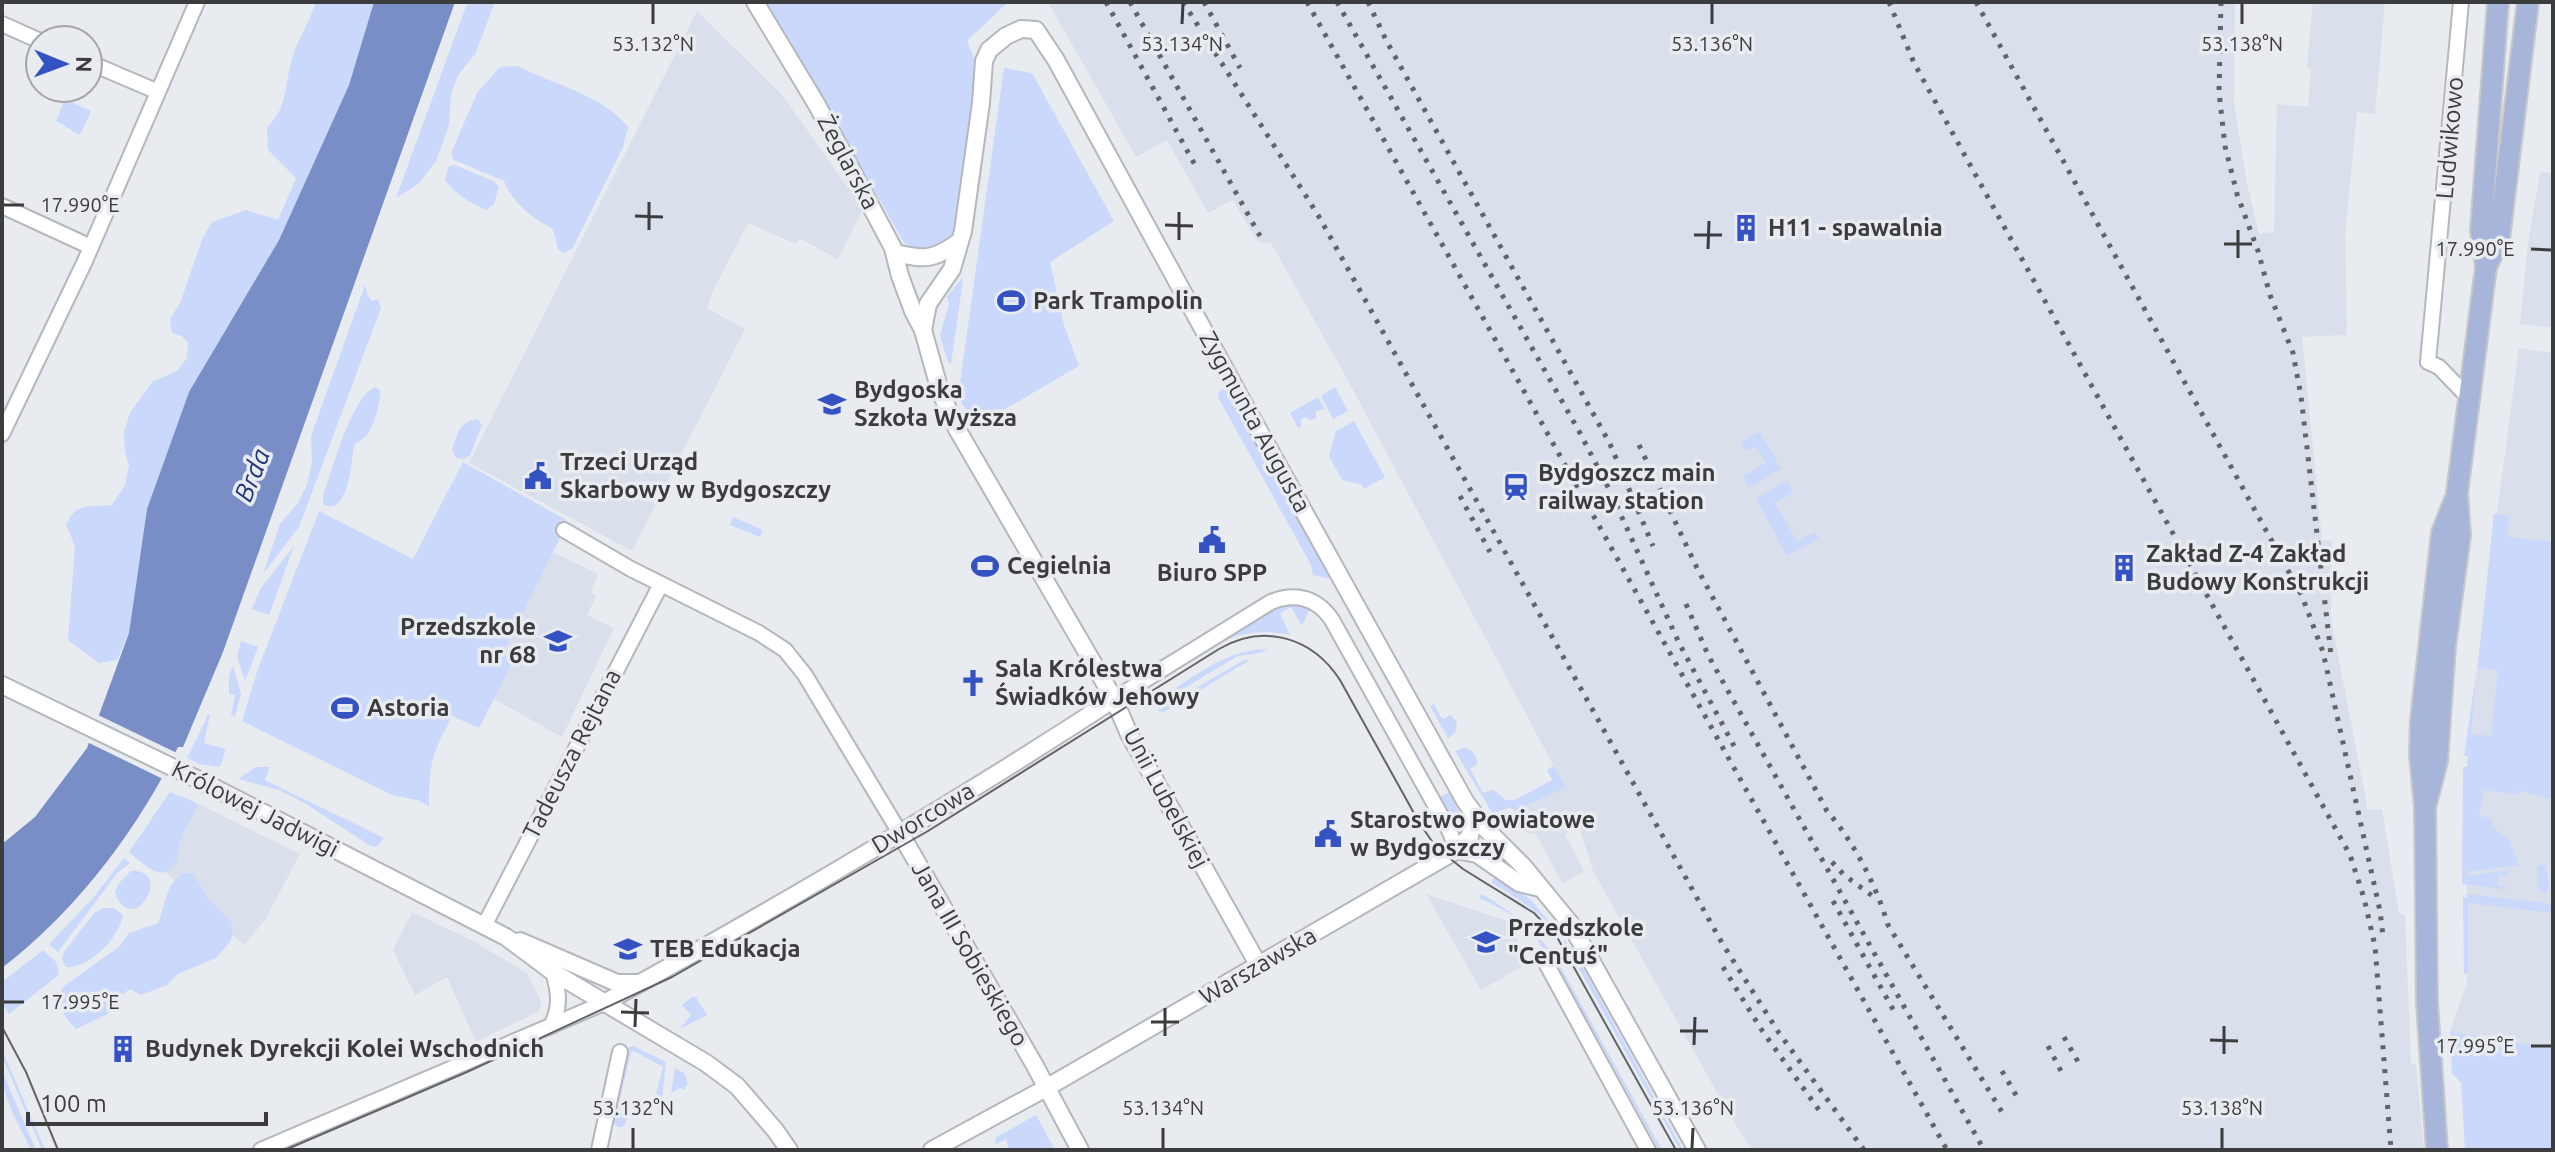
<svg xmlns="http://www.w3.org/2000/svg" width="2555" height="1152" font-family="Ubuntu,sans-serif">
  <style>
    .built { fill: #dadfec }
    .green { fill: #cad8fc; fill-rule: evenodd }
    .water { fill: #798ec6 }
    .pier { fill: #e8ebf0 }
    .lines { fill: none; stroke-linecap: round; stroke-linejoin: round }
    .minor-casing { stroke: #b5b7bc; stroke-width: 18 }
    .tertiary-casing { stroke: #b5b7bc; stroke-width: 20 }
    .primary-casing { stroke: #c8c8c9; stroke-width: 24 }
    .minor { stroke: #fff; stroke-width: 14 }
    .tertiary { stroke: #fff; stroke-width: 16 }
    .primary { stroke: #a7b5da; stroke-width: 20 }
    .tram { stroke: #626466; stroke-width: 2 }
    .rail { stroke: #626466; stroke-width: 5; stroke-dasharray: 4 8; stroke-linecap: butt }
    .ticks { fill: none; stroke: #3b3c3e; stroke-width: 3 }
    .labels { text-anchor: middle; stroke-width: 7; stroke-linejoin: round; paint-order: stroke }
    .street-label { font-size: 24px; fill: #3b3c3e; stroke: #e8ebf0 }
    .poi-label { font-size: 24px; font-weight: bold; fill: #3b3c3e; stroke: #e8ebf0; text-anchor: start }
    .water-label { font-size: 26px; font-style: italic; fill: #213477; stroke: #e8ebf0 }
    .ticks-label { font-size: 20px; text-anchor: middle; fill: #3b3c3e; stroke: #e8ebf0; stroke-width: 7; stroke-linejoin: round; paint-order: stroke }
  </style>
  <rect width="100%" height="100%" fill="#e8ebf0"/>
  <!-- built -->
  <g class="built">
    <polygon points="1048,2 2235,2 2234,102 2247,184 2259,234 2274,232 2277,104 2308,107 2311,68 2307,67 2313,2 2385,2 2375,114 2357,112 2345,235 2347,335 2302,337 2322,540 2332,541 2331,619 2368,810 2382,809 2399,914 2405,915 2411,1064 2416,1064 2424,1150 1752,1150 1729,1114 1593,871 1579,826 1565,834 1584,871 1563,884 1536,834 1526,832 1516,811 1565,787 1345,375 1271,243 1258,242 1233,200 1208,213 1167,140 1136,157"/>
    <polygon points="697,11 783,96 863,209 838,259 799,238 796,244 748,223 714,289 707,308 745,329 632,551 469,463"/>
    <polygon points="2540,172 2553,173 2553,328 2520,324 2528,242"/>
    <polygon points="2519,348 2553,353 2553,1048 2450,1032 2465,988 2467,987 2466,775 2494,514 2497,513"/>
    <polygon points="553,552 598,574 590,593 596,596 587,615 614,628 562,737 494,699 514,660 503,653"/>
    <polygon points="182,796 300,854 265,920 244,945 217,923 152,858"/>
    <polygon points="1426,894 1507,921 1530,962 1481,990"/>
    <polygon points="412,912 473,941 527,973 540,999 541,1006 538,1012 476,1042 447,977 415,995 393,950"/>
  </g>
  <!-- green -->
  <g class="green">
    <path d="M316 2H374L349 85 279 240 189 392 147 509 129 633 117 660 99 663 68 640 75 546 66 525C76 500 91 508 112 505L125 485 129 465 125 452 124 432 130 413 152 382 177 371 187 358 188 343 182 336 172 333 170 319 180 303 203 237 212 222 246 210 278 220 296 178 268 150 267 127C290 108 284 76 295 50 302 33 310 19 316 2Z"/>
    <polygon points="471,2 495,2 475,54 458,75 451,94 449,125 436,161 419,183 396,198 466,6"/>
    <path d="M766 2H1005L1006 4 967 41 977 65 954 231C941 248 927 253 906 246Z"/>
    <path d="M517 66C552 84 603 95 628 127L623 147 572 249 563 253 558 249 553 229C533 219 512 202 504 181L454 160 451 153 477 93 500 67Z"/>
    <polygon points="1004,68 1032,73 1114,221 1050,262 1064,325 1079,366 976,426 958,397"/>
    <polygon points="65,99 91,111 80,135 56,121"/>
    <path d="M455 165 493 181 499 186 494 204 486 210C471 202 455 195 445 180L449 166Z"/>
    <polygon points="961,279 963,280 951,364 948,362 940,335 949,304 947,297"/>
    <polygon points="365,285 368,296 372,301 378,299 381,308 299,527 263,574 280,524 298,503 307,485 312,462 311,436"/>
    <path d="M376 387 380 391C381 402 373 430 365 437 361 440 357 442 354 446 351 461 349 518 323 504V496C332 472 352 394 376 387Z"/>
    <polygon points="1335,387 1348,411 1333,419 1321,396"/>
    <polygon points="1223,389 1229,393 1332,579 1313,575 1311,565 1218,397 1218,393"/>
    <polygon points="1318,397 1325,409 1316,411 1316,418 1311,420 1305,417 1301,419 1301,427 1298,428 1290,413"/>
    <path d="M478 419 482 425 470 455 465 459 456 458 452 450C458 433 459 421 478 419Z"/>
    <polygon points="1354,421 1385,477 1364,489 1362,485 1342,480 1329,456 1336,431"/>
    <polygon points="1760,432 1781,469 1749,487 1743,476 1766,463 1756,446 1746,451 1741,442"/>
    <path d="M463 462 566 520 564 530 503 653 514 660 479 728 452 716C432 754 429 763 429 806L417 800 392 795 242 721 258 669 319 511 413 559Z"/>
    <polygon points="1787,481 1793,492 1775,503 1797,542 1815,532 1819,538 1787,556 1756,498"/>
    <path d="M2494 514 2509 515 2507 537 2553 542V799L2519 791 2518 795 2484 790 2479 816 2491 818 2493 827 2510 841 2519 865 2467 872 2468 876 2510 870 2509 875 2499 874 2498 886 2508 887 2507 889 2462 884 2463 767H2467L2468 756H2464L2480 647ZM2477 668 2498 670 2491 736 2471 734Z"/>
    <polygon points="733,517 763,530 760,537 730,525"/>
    <polygon points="294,546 269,615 252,609 261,588"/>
    <path d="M1296 604 1310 608 1302 626 1291 607 1280 613 1290 635C1266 630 1247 631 1224 641L1279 607Z"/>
    <polygon points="241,641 258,647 245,681 237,656"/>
    <path d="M1268 649C1257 656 1248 653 1236 657L1155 706 1153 703C1188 682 1225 648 1268 649Z"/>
    <polygon points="1244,660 1250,660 1164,712 1157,711"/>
    <polygon points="233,665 241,694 235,716 231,715 235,695 229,694 229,676"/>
    <polygon points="1434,704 1442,719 1451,715 1457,722 1455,733 1448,738 1430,706"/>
    <polygon points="208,715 210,715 204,743 226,749 220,767 199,764 187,758"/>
    <path d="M1464 748C1472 749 1478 756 1477 764L1470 769 1483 793 1493 790 1506 800H1515L1552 780 1547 770 1554 766 1566 787 1515 811 1510 807 1493 814 1455 751Z"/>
    <polygon points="256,767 270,767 265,780 384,838 376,847 369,845 306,804 279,790 238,779"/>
    <path d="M170 792 198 804C193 818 183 830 179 844 179 846 178 855 178 857 165 888 145 865 129 852Z"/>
    <polygon points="1450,792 1462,819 1452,814 1440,797"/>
    <polygon points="124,858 130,863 118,872 58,952 49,944 93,898"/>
    <polygon points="2545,865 2549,882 2547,892 2543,893 2537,888 2537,866"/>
    <path d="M131 871C175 868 133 940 115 893L118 884Z"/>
    <path d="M183 873H193L208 899 231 922 233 933 230 942 216 958 178 974 167 985 141 995 130 989 115 999 108 1014 76 1029 66 1018 57 996 64 986 120 946 129 933 158 923C167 902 163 889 183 873Z"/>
    <path d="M1497 873 1532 901 1575 953 1683 1150H1680L1563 940C1544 914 1518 899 1491 882Z"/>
    <path d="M1482 894C1511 911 1533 929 1554 955L1662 1150H1659L1553 958 1548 957C1529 923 1514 914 1479 898Z"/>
    <polygon points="2467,894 2553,904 2553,913 2468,903 2468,974 2464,974 2463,897 2467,898"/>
    <path d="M104 908H114L123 915C119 938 90 968 66 967L62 958 64 952 94 913Z"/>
    <polygon points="43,950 56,962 59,975 9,1014 2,1003 2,982"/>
    <polygon points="692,997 696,997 707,1015 680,1029 691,1015 682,1005"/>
    <polygon points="2450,1032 2553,1048 2553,1150 2465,1150 2461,1083 2452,1073"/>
    <polygon points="633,1046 666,1062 662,1099 658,1104 654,1102 663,1067 634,1051 631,1052 617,1112 625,1114 627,1119 623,1127 618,1127 612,1122 629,1047"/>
    <polygon points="2,1050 45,1150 42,1150 2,1056"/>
    <polygon points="675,1068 684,1073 688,1083 684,1090 680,1088 671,1093"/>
    <path d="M2 1071 36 1150H31C20 1126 2 1098 2 1071Z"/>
    <polygon points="1036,1115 1055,1150 1009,1150 1006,1139 996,1144 995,1138"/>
  </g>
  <!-- water -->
  <path class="water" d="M374 2H455L223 652 183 747H178C137 831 76 911 2 968V844L35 817 87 748 129 633 147 509 189 392 279 240 349 85Z"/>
  <!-- pier -->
  <polygon class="pier" points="96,714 179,754 165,780 85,741"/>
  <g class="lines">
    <!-- minor casing -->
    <g class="minor-casing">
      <g id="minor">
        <polyline points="2461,2 2428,362 2439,367 2469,398"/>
        <polyline points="2,24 40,41"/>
        <polyline points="88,62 156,91"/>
        <polyline points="2,206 91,247"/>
        <polyline points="2,434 85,261 197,2"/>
        <polyline points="564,530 631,569 759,633 785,650 805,675 900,833"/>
        <path d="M1114 699 1271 602C1296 592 1317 598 1332 620L1449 830 1457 850"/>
        <polyline points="484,926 661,584"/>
        <polyline points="1547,965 1648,1150"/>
        <path d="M551 1026C561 1007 559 992 553 972"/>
        <polyline points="261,1150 604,1003"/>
        <polyline points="599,1150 620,1052"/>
      </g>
    </g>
    <!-- tertiary casing -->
    <g class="tertiary-casing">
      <g id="tertiary">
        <polyline points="755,2 817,105 893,248 900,276 913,311 923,330 940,391 957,429 1114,699 1129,734 1259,966"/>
        <path d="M895 253C926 260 934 260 960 241"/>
        <polyline points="923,330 928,304 952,269 963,231 981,103 984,61 989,50 1006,36 1021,29 1036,30 1056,60 1244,404 1465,801 1483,826 1524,867 1570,923 1697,1150"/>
        <polyline points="2,685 205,783 506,937 553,972 706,1063 737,1086 775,1130 789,1150"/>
        <polyline points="900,833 1034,1064 1080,1150"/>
        <polyline points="1457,850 1477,854 1519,883 1540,888"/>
        <polyline points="520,941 617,983 640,983"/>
        <path d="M604 1003C778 907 949 807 1114 699"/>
        <polyline points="932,1150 1046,1088 1457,850 1470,836 1474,814"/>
      </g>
    </g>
    <!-- primary casing -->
    <g class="primary-casing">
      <g id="primary">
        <polyline points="2486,267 2499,239 2528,2"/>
        <polyline points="2425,807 2437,761 2445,646 2460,535 2457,493 2486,267 2481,230 2498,2"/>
        <polyline points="2437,1150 2427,1003 2425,807 2420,755 2421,720 2442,533 2454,502"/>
      </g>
    </g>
    <!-- minor -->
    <use href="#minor" class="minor"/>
    <!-- tertiary -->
    <use href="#tertiary" class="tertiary"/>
    <!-- primary -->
    <use href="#primary" class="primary"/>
    <!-- tram -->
    <g class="tram">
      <polyline points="2,1027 26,1072 58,1150"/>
      <path d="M285 1150 467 1072 672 977 928 831 1219 649C1264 623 1312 637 1340 680L1420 824 1436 847 1463 869 1534 913 1557 937 1676 1150"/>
    </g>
    <!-- rail -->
    <g class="rail">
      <polyline points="1106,2 1195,165"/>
      <polyline points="1130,2 1260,236"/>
      <polyline points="1183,2 1318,215 1722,943 1779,1033 1864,1150"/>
      <polyline points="1204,2 1240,68"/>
      <polyline points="1307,2 1947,1150"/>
      <polyline points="1337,2 1580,433 1610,491 1679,643 1734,746"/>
      <polyline points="1368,2 1387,42 1610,444 1653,546"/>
      <polyline points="1889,2 1914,63 2350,855 2364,898 2375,946 2391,1150"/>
      <polyline points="1976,2 2302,596 2323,652 2380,911 2383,936"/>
      <polyline points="2221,2 2219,92 2225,146 2237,194 2258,251 2270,295 2293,353 2301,396 2331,655"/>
      <path d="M1639 445 1697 568 1827 811C1854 842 1876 885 1888 925L2002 1112"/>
      <polyline points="1460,496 1490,552"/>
      <polyline points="1686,604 1708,655 1984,1150"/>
      <polyline points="1832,862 1844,875 1878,900"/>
      <polyline points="1833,901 1895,1013"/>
      <polyline points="1723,967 1761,1029 1819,1110"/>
      <polyline points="2064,1037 2081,1067"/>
      <polyline points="2048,1046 2064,1077"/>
      <polyline points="2002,1071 2020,1102"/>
    </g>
  </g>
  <!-- ticks -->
  <path class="ticks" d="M653 24V4M1182 24 1183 4M1712 24V4M2242 24V4M4 205H24M635 216 663 217M1165 225 1193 226M649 230V202M1694 235H1722M1179 240V212M2224 244H2252M1708 249 1709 221M2531 249 2551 250M2238 258V230M4 1002H24M621 1012 649 1013M1151 1022H1179M635 1027 636 999M1680 1031H1708M1165 1036V1008M2210 1040 2238 1041M1694 1045 1695 1017M2531 1046H2551M2224 1054V1026M633 1148V1128M1163 1148V1128M1692 1148 1693 1128M2222 1148V1128"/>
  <!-- icons -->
  <defs>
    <g id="building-bare" transform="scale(2.16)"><path d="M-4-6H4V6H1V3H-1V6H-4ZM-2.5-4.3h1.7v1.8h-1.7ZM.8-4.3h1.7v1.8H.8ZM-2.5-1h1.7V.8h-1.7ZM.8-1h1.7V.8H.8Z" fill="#3552c3" stroke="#e8ebf0" stroke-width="2.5" paint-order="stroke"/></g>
    <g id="stadium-bare" transform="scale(2.16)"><path d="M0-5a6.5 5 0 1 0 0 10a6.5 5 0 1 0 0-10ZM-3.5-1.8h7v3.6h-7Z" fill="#3552c3" stroke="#e8ebf0" stroke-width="2.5" paint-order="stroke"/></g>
    <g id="school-bare" transform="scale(2.16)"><path d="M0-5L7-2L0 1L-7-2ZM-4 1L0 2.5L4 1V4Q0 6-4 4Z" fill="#3552c3" stroke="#e8ebf0" stroke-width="2.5" paint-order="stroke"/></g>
    <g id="civic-bare" transform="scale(2.16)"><path d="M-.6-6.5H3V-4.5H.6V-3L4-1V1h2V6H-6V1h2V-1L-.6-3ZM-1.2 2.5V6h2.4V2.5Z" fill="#3552c3" stroke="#e8ebf0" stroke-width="2.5" paint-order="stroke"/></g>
    <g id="station-bare" transform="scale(2.16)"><path d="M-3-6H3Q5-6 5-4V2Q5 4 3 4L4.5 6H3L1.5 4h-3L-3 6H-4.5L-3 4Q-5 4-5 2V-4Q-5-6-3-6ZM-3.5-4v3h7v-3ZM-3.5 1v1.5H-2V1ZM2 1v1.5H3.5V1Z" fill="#3552c3" stroke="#e8ebf0" stroke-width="2.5" paint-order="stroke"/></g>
    <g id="church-bare" transform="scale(2.16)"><path d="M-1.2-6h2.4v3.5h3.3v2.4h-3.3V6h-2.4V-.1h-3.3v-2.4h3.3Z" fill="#3552c3" stroke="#e8ebf0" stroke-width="2.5" paint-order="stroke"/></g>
  </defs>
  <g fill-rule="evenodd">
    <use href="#building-bare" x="1746" y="228"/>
    <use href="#stadium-bare" x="1011" y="301"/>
    <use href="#school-bare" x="832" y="404"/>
    <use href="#civic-bare" x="538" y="476"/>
    <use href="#station-bare" x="1516" y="487"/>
    <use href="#civic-bare" x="1212" y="540"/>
    <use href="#stadium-bare" x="985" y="566"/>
    <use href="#building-bare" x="2124" y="568"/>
    <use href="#school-bare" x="558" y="641"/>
    <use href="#church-bare" x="973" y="683"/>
    <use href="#stadium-bare" x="345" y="708"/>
    <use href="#civic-bare" x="1328" y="834"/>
    <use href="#school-bare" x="1486" y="942"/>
    <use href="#school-bare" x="628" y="949"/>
    <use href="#building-bare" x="123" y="1049"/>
  </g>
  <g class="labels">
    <!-- street labels -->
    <g class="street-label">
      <text transform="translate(2450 138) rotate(-85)" y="8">Ludwikowo</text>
      <text transform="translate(848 162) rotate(62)" y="8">Żeglarska</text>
      <text transform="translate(1255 422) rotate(61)" y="8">Zygmunta Augusta</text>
      <text transform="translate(572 754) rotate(-63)" y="8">Tadeusza Rejtana</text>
      <text transform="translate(1166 798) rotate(62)" y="8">Unii Lubelskiej</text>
      <text transform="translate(255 809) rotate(27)" y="8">Królowej Jadwigi</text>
      <text transform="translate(923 818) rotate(-31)" y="8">Dworcowa</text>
      <text transform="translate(970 954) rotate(60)" y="8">Jana III Sobieskiego</text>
      <text transform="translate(1258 966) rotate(-30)" y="8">Warszawska</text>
    </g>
    <!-- poi labels -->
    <g class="poi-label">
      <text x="1768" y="236">H11 - spawalnia</text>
      <text x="1033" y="309">Park Trampolin</text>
      <text x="854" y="398">Bydgoska<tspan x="854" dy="28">Szkoła Wyższa</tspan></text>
      <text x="560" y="470">Trzeci Urząd<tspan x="560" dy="28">Skarbowy w Bydgoszczy</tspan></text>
      <text x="1538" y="481">Bydgoszcz main<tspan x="1538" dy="28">railway station</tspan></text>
      <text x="2146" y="562">Zakład Z-4 Zakład<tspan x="2146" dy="28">Budowy Konstrukcji</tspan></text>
      <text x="1007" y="574">Cegielnia</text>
      <text x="1212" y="581" text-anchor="middle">Biuro SPP</text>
      <text x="536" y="635" text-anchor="end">Przedszkole<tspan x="536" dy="28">nr 68</tspan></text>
      <text x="995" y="677">Sala Królestwa<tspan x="995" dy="28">Świadków Jehowy</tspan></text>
      <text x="367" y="716">Astoria</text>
      <text x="1350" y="828">Starostwo Powiatowe<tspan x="1350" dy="28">w Bydgoszczy</tspan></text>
      <text x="1508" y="936">Przedszkole<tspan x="1508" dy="28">"Centuś"</tspan></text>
      <text x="650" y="957">TEB Edukacja</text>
      <text x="145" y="1057">Budynek Dyrekcji Kolei Wschodnich</text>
    </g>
    <!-- water labels -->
    <g class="water-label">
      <text transform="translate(252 475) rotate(-68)" y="9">Brda</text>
    </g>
  </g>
  <g class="ticks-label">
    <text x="653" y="51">53.132°N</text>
    <text x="1182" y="51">53.134°N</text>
    <text x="1712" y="51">53.136°N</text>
    <text x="2242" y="51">53.138°N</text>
    <text x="80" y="212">17.990°E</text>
    <text x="2475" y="256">17.990°E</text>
    <text x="80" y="1009">17.995°E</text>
    <text x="2475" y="1053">17.995°E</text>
    <text x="633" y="1115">53.132°N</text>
    <text x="1163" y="1115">53.134°N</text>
    <text x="1693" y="1115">53.136°N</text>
    <text x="2222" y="1115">53.138°N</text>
  </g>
  <!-- border -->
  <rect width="2555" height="1152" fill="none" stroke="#3b3c3e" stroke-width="8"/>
  <!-- north arrow -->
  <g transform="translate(64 64) rotate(91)"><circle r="38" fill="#e8ebf0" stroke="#a3a5a9" stroke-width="2"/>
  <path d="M0-6L14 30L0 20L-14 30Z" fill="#3552c3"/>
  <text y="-12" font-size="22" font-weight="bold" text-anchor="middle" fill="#3b3c3e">N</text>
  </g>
  <!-- scale -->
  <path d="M28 1112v12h238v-12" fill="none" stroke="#3b3c3e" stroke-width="4"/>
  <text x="40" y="1112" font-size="24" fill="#3b3c3e" stroke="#e8ebf0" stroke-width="6" paint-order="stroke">100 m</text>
</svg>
